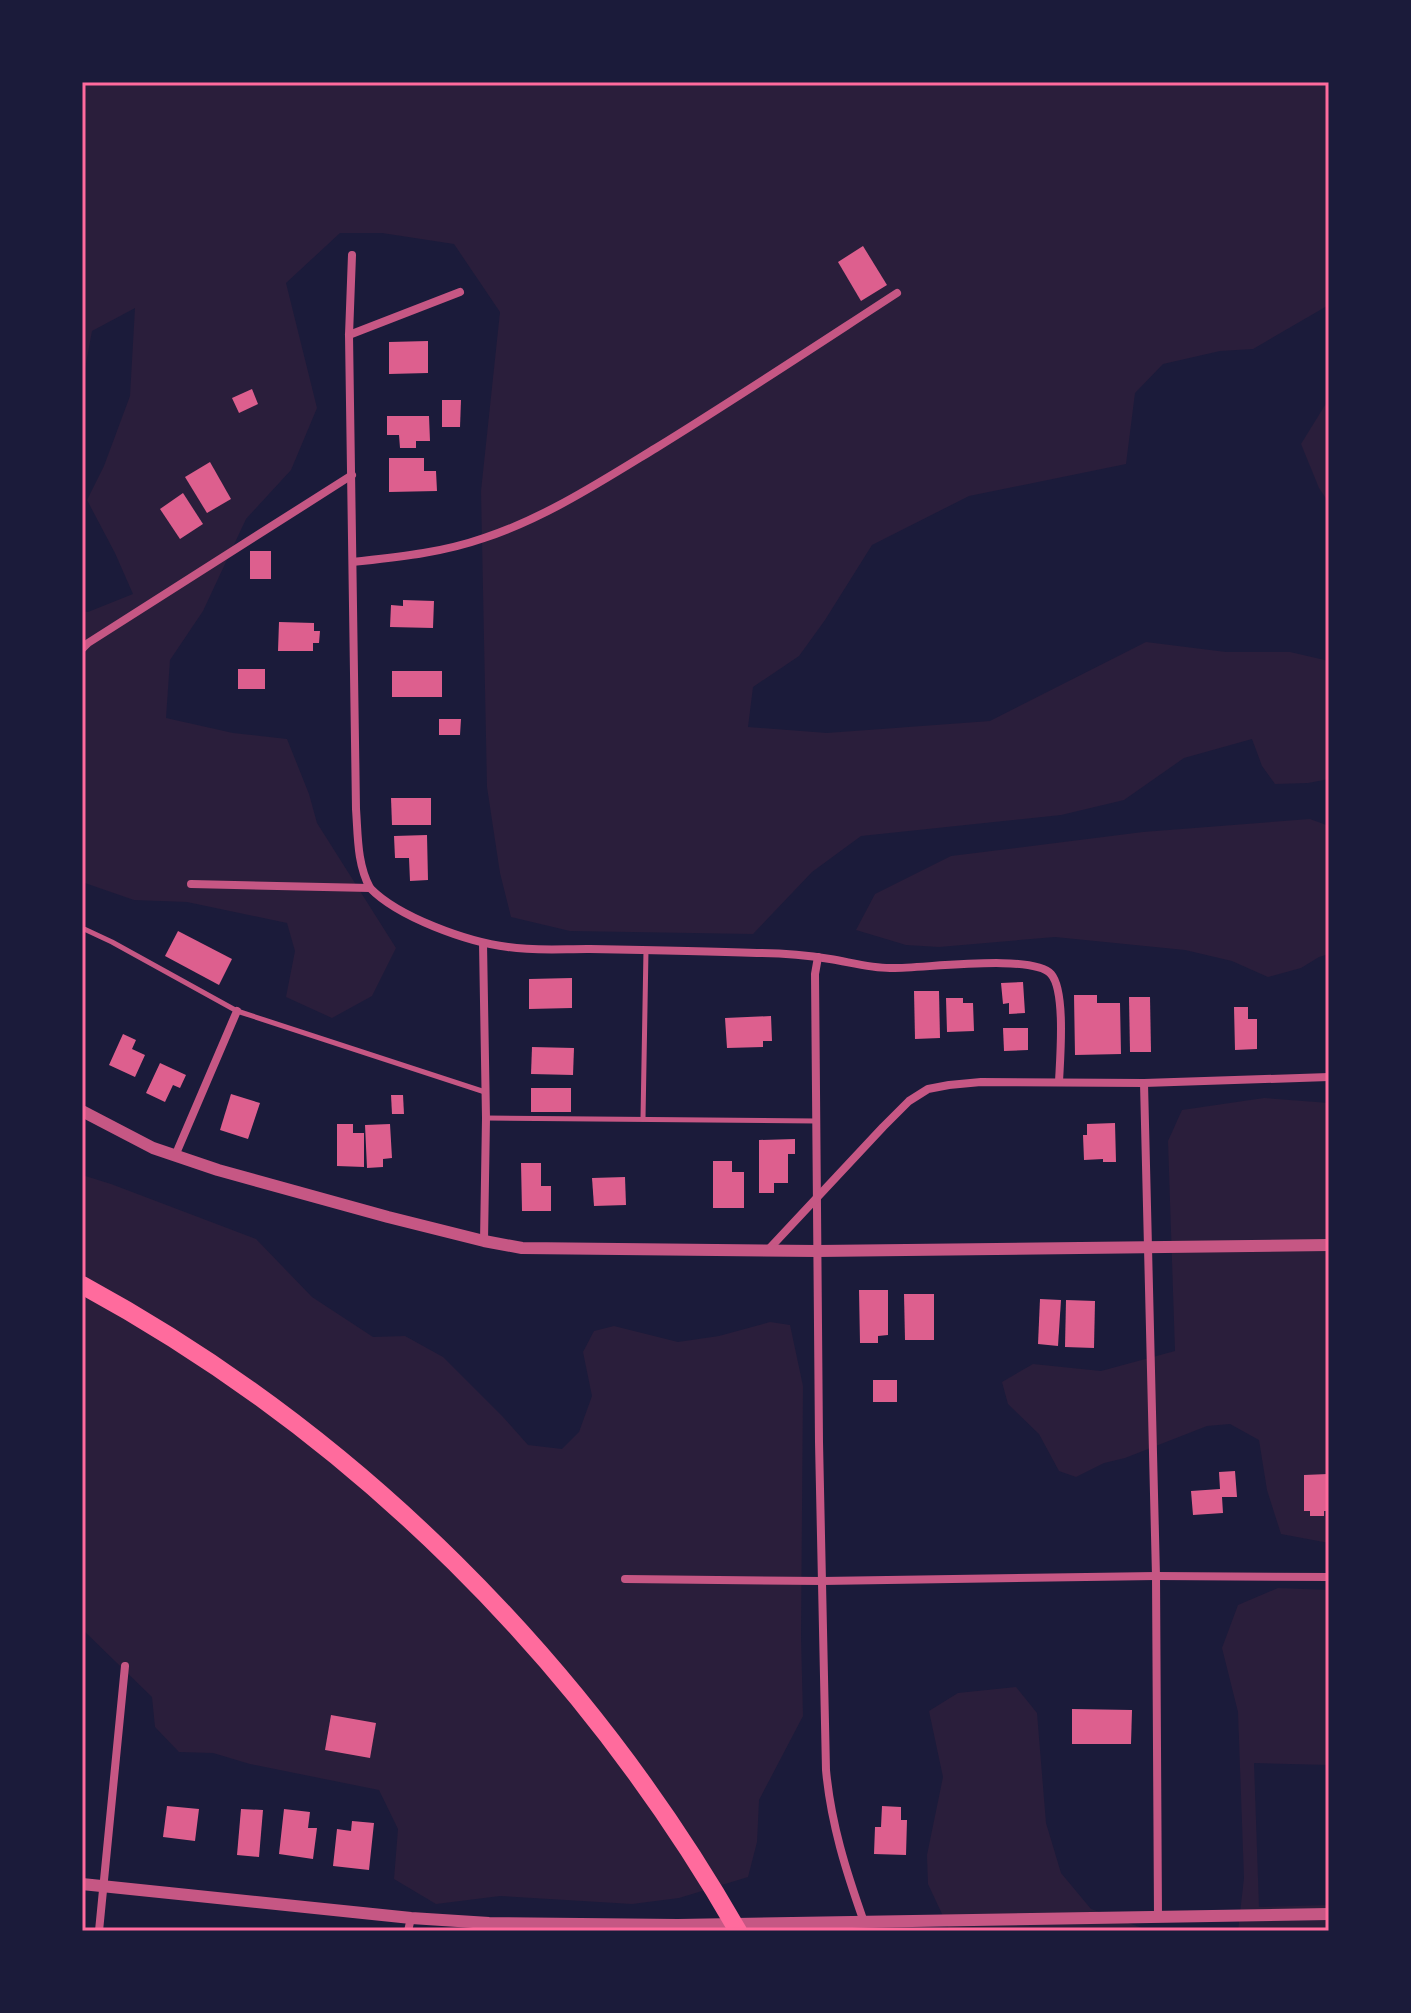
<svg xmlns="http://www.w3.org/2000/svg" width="1411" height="2013" font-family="Arial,sans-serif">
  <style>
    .green { fill: #2a1e3b }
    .building { fill: #dd5f8e }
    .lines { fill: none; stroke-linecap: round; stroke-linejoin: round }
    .service { stroke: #c65784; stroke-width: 5 }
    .minor { stroke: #c65784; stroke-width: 8 }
    .tertiary { stroke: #c65784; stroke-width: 12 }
    .trunk { stroke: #ff6b9d; stroke-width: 18 }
    .neatline { fill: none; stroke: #ff6b9d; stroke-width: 3 }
  </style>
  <rect width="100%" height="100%" fill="#1b1b3a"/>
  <!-- green -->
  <g class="green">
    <polygon points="82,82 1329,82 1329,297 1327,306 1253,349 1220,351 1163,364 1135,393 1126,464 969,496 872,545 825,620 799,656 753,687 748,727 827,733 990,721 1146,642 1226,652 1290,652 1329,661 1329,779 1308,783 1275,784 1262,766 1252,739 1184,758 1124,800 1061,815 861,836 812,872 753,934 570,931 511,917 500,873 487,787 481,491 500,312 454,244 382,233 340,233 286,283 317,408 291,470 246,519 203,611 170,660 166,718 233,733 287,739 309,794 317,823 396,948 372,996 332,1018 286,997 295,951 287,923 187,902 134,900 82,882 82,611 88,612 133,594 115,553 87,500 104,466 130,396 135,308 92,331 82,385"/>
    <polygon points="1327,402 1329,402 1329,503 1319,488 1301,444"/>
    <polygon points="1310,819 1329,826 1329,954 1319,957 1301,968 1268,977 1232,961 1185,950 1055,937 939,947 906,945 856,930 875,894 951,856 1143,832"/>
    <polygon points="1264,1098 1329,1103 1329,1543 1281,1534 1267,1490 1259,1440 1230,1424 1207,1426 1125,1458 1104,1463 1076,1477 1059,1471 1039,1434 1008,1404 1002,1382 1033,1364 1101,1371 1175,1351 1168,1141 1182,1110"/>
    <polygon points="82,1175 111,1184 256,1239 312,1297 373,1337 405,1336 443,1357 503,1417 528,1445 562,1449 579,1432 592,1396 583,1352 594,1331 614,1326 678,1342 719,1336 770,1322 790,1325 803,1386 801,1637 803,1716 759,1800 757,1842 748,1877 679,1898 632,1904 500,1896 436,1904 394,1879 398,1829 379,1790 250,1764 213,1753 179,1752 155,1727 152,1697 82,1629"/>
    <polygon points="1278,1588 1329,1590 1329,1765 1254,1763 1259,1907 1329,1905 1329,1931 1238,1931 1244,1878 1238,1712 1222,1648 1238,1605"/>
    <polygon points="1016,1687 1037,1713 1046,1823 1061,1873 1091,1909 1150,1931 950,1931 928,1884 927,1855 943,1777 929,1711 958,1693"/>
  </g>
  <!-- building -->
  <g class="building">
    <polygon points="863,246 887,285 861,301 838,262"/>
    <polygon points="428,341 428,373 389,374 389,342"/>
    <polygon points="252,389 258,404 239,413 232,398"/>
    <polygon points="442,400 461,400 460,427 442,427"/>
    <polygon points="387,416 429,416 430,441 416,441 416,448 400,448 399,435 387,435"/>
    <polygon points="389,458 424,458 424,471 436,471 437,491 389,492"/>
    <polygon points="210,462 231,499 207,513 185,477"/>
    <polygon points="183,493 203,524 180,539 160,509"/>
    <rect x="250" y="551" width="21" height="28"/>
    <polygon points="403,600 434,601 433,628 390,627 391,605 403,606"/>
    <polygon points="279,622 314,623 314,631 320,631 319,643 313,643 313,651 278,651"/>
    <rect x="238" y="669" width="27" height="20"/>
    <rect x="392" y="671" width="50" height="26"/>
    <polygon points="439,719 461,719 460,735 439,735"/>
    <polygon points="391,798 431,798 431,825 392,825"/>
    <polygon points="427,835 428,880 410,881 409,858 395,858 394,836"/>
    <polygon points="178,931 232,959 219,985 165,956"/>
    <polygon points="572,978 572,1008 529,1009 529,979"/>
    <polygon points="1023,982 1025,1013 1009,1014 1009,1003 1003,1004 1001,983"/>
    <polygon points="914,991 939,991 940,1038 915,1039"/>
    <polygon points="1074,995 1097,995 1097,1003 1120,1003 1121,1054 1075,1055"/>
    <polygon points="1129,997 1150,997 1151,1052 1130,1052"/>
    <polygon points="946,998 963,998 963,1003 973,1003 974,1031 947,1032"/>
    <polygon points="1234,1007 1248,1007 1248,1019 1257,1019 1257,1049 1235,1050"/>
    <polygon points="771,1016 772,1041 763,1041 763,1047 727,1048 725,1018"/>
    <polygon points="1003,1028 1028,1028 1028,1050 1004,1051"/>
    <polygon points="123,1034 136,1040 132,1049 145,1055 135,1077 109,1065"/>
    <polygon points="532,1047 574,1048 573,1075 531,1074"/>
    <polygon points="160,1063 186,1075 180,1088 173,1085 165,1102 146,1093"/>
    <rect x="531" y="1088" width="40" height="24"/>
    <polygon points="231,1094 260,1103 248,1139 220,1130"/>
    <polygon points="391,1095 403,1095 404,1114 392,1114"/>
    <polygon points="1115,1123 1116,1162 1103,1162 1103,1159 1084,1160 1083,1135 1087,1135 1087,1124"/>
    <polygon points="337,1124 353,1124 353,1133 364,1133 364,1167 337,1166"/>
    <polygon points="390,1124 392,1158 383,1159 383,1167 367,1168 365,1125"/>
    <polygon points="795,1139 795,1154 788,1154 788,1183 774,1183 774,1193 759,1193 759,1140"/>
    <polygon points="713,1161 732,1161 732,1172 744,1172 744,1208 713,1208"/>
    <polygon points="521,1163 541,1163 541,1186 551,1186 551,1211 522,1211"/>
    <polygon points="625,1177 626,1205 594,1206 592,1178"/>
    <polygon points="859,1290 888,1290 888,1335 878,1336 878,1343 860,1343"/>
    <polygon points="904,1294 934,1294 934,1340 905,1340"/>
    <polygon points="1040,1299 1061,1300 1058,1346 1038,1344"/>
    <polygon points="1066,1300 1095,1301 1094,1348 1065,1347"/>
    <rect x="873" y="1380" width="24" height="22"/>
    <polygon points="1235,1471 1237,1497 1222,1497 1223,1513 1193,1515 1191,1491 1220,1489 1219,1472"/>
    <polygon points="1328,1474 1329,1511 1324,1511 1324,1516 1310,1516 1310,1511 1304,1511 1304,1475"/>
    <polygon points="1072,1709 1132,1710 1131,1744 1072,1744"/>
    <polygon points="331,1715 376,1723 370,1758 325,1750"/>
    <polygon points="167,1806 199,1809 195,1841 163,1837"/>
    <polygon points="882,1806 901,1807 901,1820 907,1820 906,1855 874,1854 875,1827 881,1827"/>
    <polygon points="241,1809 263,1810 259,1857 237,1855"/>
    <polygon points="284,1809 310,1812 308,1828 317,1828 313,1859 279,1854"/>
    <polygon points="352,1821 374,1823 369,1870 333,1866 337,1829 351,1831"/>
  </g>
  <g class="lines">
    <!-- service -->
    <g class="service">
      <polyline points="82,928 112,942 237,1011 485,1092"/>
      <polyline points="487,1118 816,1121"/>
      <polyline points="643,1119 646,950"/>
    </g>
    <!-- minor -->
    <g class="minor">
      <path d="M352 255 349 335 356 809C358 836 357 864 370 888"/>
      <polyline points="349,335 460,292"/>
      <path d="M353 562C398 557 441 553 484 538 545 518 602 481 656 448 737 398 817 345 897 293"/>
      <polyline points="82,649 88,643 352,475"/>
      <path d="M191 884 370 888C398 917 467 942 508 947 533 951 561 949 587 949 643 950 700 951 757 953 781 953 806 955 830 959 849 962 870 968 890 968 921 969 1032 953 1051 974 1066 991 1060 1059 1059 1082"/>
      <polyline points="483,943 486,1118 484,1241"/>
      <path d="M818 957 815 974 819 1442 826 1770C831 1824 846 1871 864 1922"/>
      <polyline points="1144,1083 1156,1576 1158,1917"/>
      <polyline points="175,1156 237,1011"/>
      <polyline points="768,1250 883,1127 909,1101 928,1089 949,1085 981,1082 1144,1083 1329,1077"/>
      <polyline points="625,1579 822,1581 1156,1576 1329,1577"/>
      <polyline points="99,1931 125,1666"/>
      <polyline points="408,1931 411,1918"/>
    </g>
    <!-- tertiary -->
    <g class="tertiary">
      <polyline points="82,1111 153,1148 218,1170 388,1217 484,1241 522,1248 817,1251 1329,1245"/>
      <polyline points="82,1884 411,1918 489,1923 678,1925 1329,1914"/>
    </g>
    <!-- trunk -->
    <path class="trunk" d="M82 1285C356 1434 583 1661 738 1931"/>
  </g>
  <!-- border -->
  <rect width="1411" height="2013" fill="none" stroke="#1b1b3a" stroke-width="168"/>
  <rect x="84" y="84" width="1243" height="1845" class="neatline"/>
</svg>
